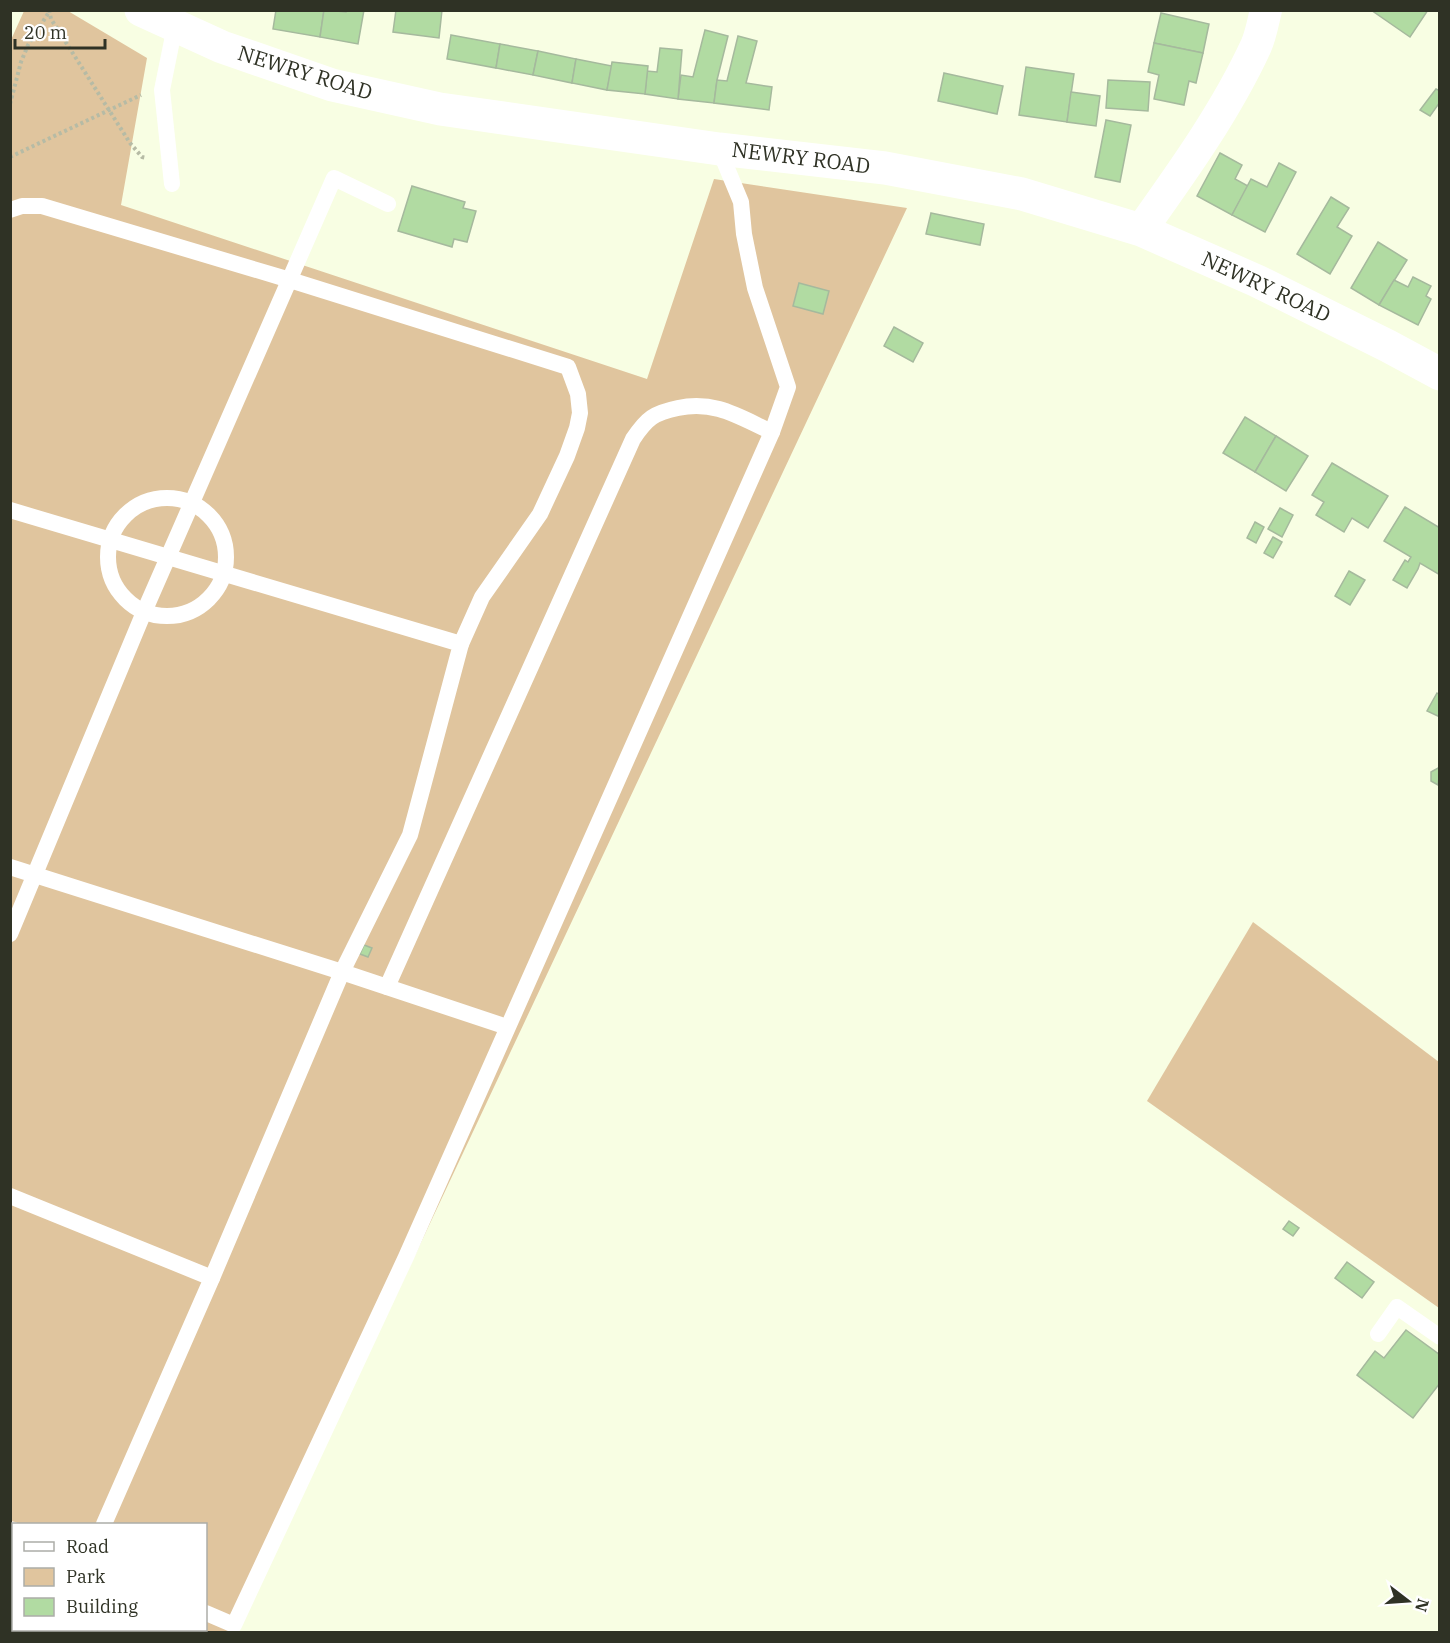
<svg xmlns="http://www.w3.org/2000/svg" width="1450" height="1643" font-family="'IBM Plex Serif',serif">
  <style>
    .green { fill: #e0c59e; fill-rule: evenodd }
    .building { fill: #b1dba2; stroke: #a5b99d; stroke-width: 1.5 }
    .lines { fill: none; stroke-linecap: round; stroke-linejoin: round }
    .path { stroke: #b6bba5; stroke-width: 4; stroke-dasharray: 3 3; stroke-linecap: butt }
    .service { stroke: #fff; stroke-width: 16 }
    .minor { stroke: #fff; stroke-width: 32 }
    .secondary { stroke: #fff; stroke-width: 33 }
    .labels { text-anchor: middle; stroke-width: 5; stroke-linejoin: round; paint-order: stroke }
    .street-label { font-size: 21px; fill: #2f3225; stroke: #fff }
  </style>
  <rect width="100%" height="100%" fill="#f8fee3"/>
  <!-- green -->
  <g class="green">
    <path d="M37 10 68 11 147 58 121 205 647 379 714 179 907 208 238 1632H11L10 42 24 11ZM14 1524H206V1630H14Z"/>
    <polygon points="1253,922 1439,1062 1439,1308 1147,1101"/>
  </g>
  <!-- building -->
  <g class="building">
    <polygon points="276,10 324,10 320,37 273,29"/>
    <polygon points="324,10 346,12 346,10 364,10 358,44 320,37"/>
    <polygon points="396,10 442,10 439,38 393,32"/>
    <polygon points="1371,10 1428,10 1410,37"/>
    <polygon points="1161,13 1209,24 1203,53 1154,43"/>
    <polygon points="705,30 728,36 717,80 714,103 678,99 681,75 693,77"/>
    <polygon points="451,35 500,44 496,68 447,59"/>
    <polygon points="738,36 757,41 746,83 772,87 769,110 714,103 717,80 727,81"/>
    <polygon points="1154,43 1203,53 1196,83 1189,81 1184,105 1154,99 1159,75 1148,72"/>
    <polygon points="500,44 538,51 533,75 496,68"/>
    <polygon points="660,48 682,50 678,99 645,94 647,71 657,72"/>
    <polygon points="538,51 576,59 572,83 533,75"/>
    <polygon points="576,59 612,66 607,90 572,83"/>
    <polygon points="612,62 648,66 645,94 607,90"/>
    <polygon points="1026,67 1074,74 1067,122 1019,115"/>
    <polygon points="944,73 1003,86 997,114 938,101"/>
    <polygon points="1108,80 1150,82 1148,111 1106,108"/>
    <polygon points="1436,89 1440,91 1440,102 1430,116 1420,110"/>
    <polygon points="1071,92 1100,96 1096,126 1067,122"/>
    <polygon points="1106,120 1131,125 1120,182 1095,177"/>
    <polygon points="1220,153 1242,165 1235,179 1248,186 1232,215 1197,196"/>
    <polygon points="1279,163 1296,172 1265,232 1232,215 1251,179 1267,187"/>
    <polygon points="412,186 465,202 463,208 476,211 467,242 454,239 452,247 398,231"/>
    <polygon points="1331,197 1349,208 1337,227 1352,236 1330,274 1297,254"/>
    <polygon points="931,213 984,224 980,245 926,234"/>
    <polygon points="1378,242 1407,260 1379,305 1351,288"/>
    <polygon points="1413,277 1431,286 1426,296 1431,299 1418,325 1379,305 1394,280 1408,287"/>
    <polygon points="799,283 829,291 823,314 793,306"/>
    <polygon points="894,327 923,343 913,362 884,346"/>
    <polygon points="1245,417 1276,436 1255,472 1223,453"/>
    <polygon points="1276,436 1308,456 1286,491 1255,472"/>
    <polygon points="1332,463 1388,496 1368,528 1352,518 1344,532 1316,515 1324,502 1312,495"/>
    <polygon points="1405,507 1440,528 1440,575 1420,563 1418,569 1407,588 1393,580 1405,560 1408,562 1411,557 1384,541"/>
    <polygon points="1280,508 1293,515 1282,537 1268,529"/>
    <polygon points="1255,522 1264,527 1256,543 1247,538"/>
    <polygon points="1273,537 1282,542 1273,558 1264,553"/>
    <polygon points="1349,571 1365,580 1350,605 1335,596"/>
    <polygon points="1437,693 1440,695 1440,717 1427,711"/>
    <polygon points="1438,768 1440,769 1438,785 1431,781 1431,772"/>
    <polygon points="364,945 372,948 368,957 360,954"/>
    <polygon points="1289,1221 1299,1228 1293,1236 1283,1229"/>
    <polygon points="1347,1262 1374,1282 1362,1298 1335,1278"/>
    <polygon points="1406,1330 1440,1355 1440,1383 1413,1418 1357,1375 1375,1351 1384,1358"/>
  </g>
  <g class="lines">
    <!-- path -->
    <g class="path">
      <polyline points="49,10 51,19 130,143 142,157 147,158"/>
      <polyline points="10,104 21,62 28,45 49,12"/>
      <polyline points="10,157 141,95"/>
    </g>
    <!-- service -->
    <g class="service">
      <polyline points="172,184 162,90 175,26"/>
      <polyline points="10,210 22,206 42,206 290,280 568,367 578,394 580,413 577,428 567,456 540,514 482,597 461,644"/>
      <circle cx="167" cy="557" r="59"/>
      <polyline points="10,510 461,644 410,835 342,972 212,1278 104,1524"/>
      <polyline points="10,867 342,972 507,1027"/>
      <polyline points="10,934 144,612 334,178 388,204"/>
      <path d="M387 987 633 439C647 418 654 413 678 408 715 400 739 417 772 432"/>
      <polyline points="10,1196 212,1278"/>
      <polyline points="1378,1334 1397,1307 1440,1337"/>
      <polyline points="10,1529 14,1530"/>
      <polyline points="206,1613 234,1625 406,1257 772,432 788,387 755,288 744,234 741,202 719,149"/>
      <polyline points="57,1632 58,1630"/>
    </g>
    <!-- minor -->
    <path class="minor" d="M1141 230C1183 171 1226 111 1256 46 1261 35 1263 22 1266 10"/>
    <!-- secondary -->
    <polyline class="secondary" points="141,10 222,47 332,85 440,109 719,149 885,168 1022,194 1141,230 1257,281 1388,346 1440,374"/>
  </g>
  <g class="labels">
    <!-- street labels -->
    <g class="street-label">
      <text transform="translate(305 73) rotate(17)" y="7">NEWRY ROAD</text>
      <text transform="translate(801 158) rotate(7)" y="7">NEWRY ROAD</text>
      <text transform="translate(1266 287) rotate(25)" y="7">NEWRY ROAD</text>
    </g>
  </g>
  <!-- border -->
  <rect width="1450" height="1643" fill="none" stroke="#2f3225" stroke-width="24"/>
  <!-- legend -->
  <rect x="12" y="1523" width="195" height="108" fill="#ffffff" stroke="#acada8" stroke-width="1.5"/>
  <rect x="24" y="1542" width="30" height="9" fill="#ffffff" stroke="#acada8" stroke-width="1.5"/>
  <text x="66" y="1553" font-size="18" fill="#2f3225">Road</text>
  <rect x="24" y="1568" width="30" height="18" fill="#e0c59e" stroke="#acada8" stroke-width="1.5"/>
  <text x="66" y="1583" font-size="18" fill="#2f3225">Park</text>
  <rect x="24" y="1598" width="30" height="18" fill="#b1dba2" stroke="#acada8" stroke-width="1.5"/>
  <text x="66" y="1613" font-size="18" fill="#2f3225">Building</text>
  <!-- north arrow -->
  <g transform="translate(1408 1601) rotate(107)" stroke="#ffffff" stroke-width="4.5" paint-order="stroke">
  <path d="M0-4.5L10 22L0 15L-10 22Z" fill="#2f3225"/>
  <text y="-9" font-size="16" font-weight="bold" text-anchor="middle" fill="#2f3225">N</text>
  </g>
  <!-- scale -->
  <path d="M15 39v9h90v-9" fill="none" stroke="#2f3225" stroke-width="3"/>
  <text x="24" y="39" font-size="18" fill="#2f3225" stroke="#ffffff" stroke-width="4.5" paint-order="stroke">20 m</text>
</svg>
